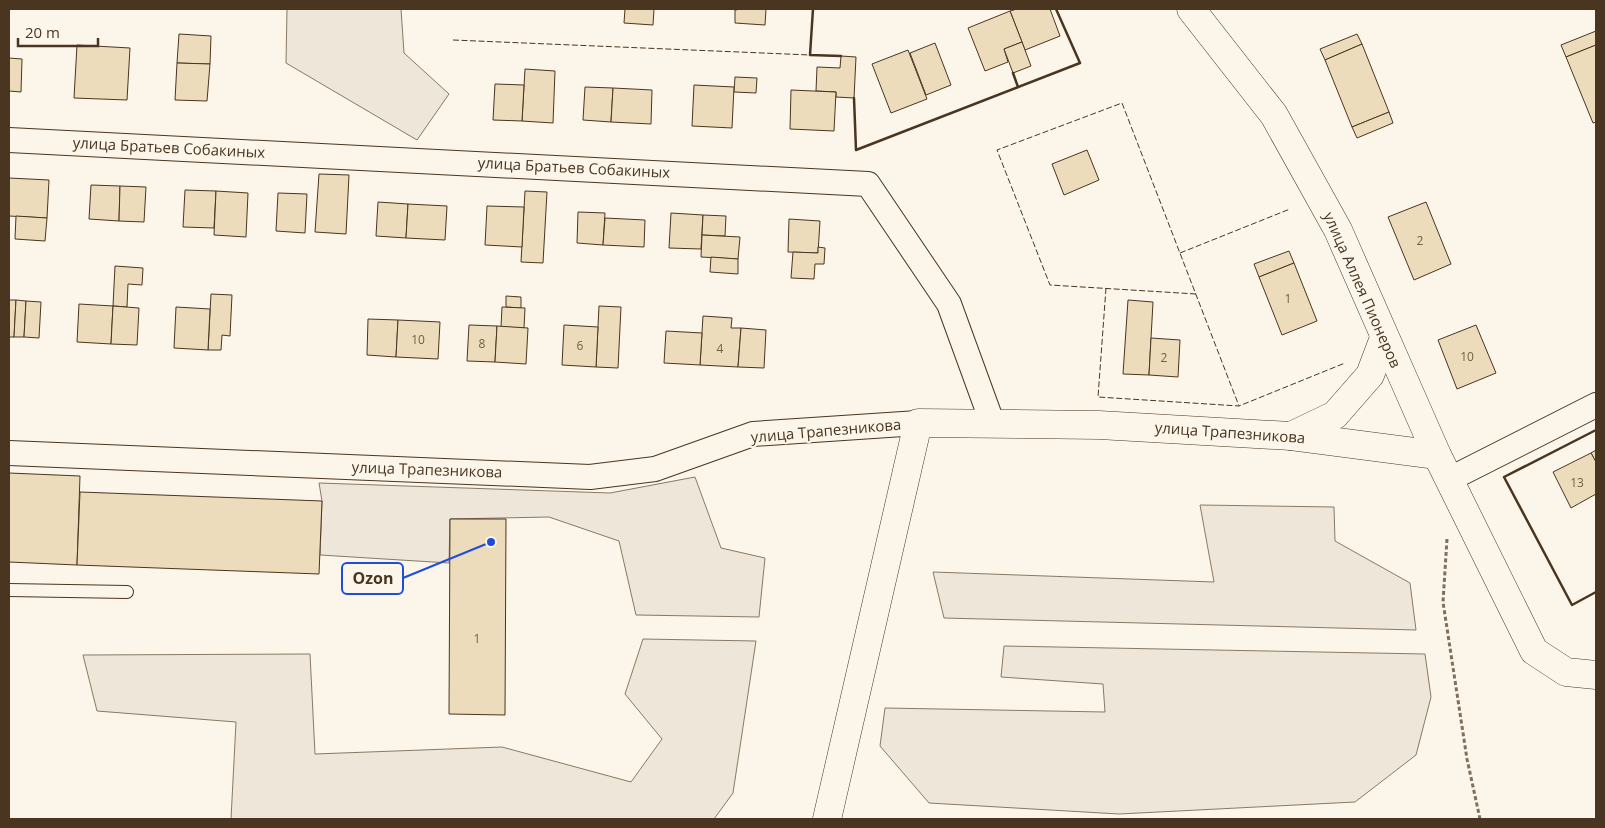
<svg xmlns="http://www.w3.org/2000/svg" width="1605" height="828" font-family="'Open Sans',sans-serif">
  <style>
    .green { fill: #ede6d9; stroke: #887966 }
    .building { fill: #ecdcbc; stroke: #4a3520 }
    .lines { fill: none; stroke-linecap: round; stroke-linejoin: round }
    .lane-casing { stroke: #4a3520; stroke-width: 14 }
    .street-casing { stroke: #4a3520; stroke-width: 26 }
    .secondary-casing { stroke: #4a3520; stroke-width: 29 }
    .path { stroke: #7f6f5c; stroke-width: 3; stroke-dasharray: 4 2.5; stroke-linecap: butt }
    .lane { stroke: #fbf6e9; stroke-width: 12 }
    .street { stroke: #fbf6e9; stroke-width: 24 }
    .secondary { stroke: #fbf6e9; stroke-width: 28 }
    .fence { stroke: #4a3520; stroke-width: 1; stroke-dasharray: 6 2.5; stroke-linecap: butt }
    .wall { stroke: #4a3520; stroke-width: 2.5 }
    .labels { text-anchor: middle; stroke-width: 4; stroke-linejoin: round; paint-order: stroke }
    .number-label { font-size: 12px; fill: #725f47 }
    .street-label { font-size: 15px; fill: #4a3520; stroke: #fbf6e9 }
    .leader { fill: none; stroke: #1d4ed8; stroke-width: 2 }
    .callout-dot { fill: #1d4ed8; stroke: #fbf6e9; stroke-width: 2 }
    .callout { fill: #fbf6e9; stroke: #1d4ed8; stroke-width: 2 }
    .callout-label { font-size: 16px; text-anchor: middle; font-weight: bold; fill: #4a3520 }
  </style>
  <rect width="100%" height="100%" fill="#fbf6e9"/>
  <!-- green -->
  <g class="green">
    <polygon points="287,9 401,9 404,53 449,94 417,140 286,63"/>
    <polygon points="695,477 721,548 765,558 759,617 636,615 619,541 549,517 450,519 449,563 320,555 322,501 319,483 610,493"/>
    <polygon points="1200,505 1334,507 1335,541 1410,583 1416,630 944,618 933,572 1214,582"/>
    <polygon points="643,639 756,641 733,793 714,819 231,819 236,722 97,711 83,655 310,654 315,754 502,747 631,782 662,739 625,694"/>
    <polygon points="1004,646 1425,654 1431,697 1416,755 1355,802 1119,814 929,803 880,746 885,708 1105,712 1103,684 1001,677"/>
  </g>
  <!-- building -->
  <g class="building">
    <polygon points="625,9 654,9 653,25 624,23"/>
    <polygon points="742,9 766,9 765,25 735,23 735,10"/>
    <polygon points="1017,9 1050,9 1060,36 1025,50 1010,11"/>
    <polygon points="1010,11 1022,42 1004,49 1008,62 985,71 968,28"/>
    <polygon points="1596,31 1596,45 1566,57 1561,45"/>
    <polygon points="179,34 211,36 210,64 177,63"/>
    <polygon points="1357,34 1362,44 1325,60 1320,49"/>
    <polygon points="1022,42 1031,66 1013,73 1004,49"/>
    <polygon points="935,43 951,85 926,95 910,53"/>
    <polygon points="1362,44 1389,112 1352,127 1325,60"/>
    <polygon points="77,45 130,48 127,100 74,98"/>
    <polygon points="1596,45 1596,122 1593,123 1566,57"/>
    <polygon points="908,50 927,99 891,113 872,64"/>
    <polygon points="841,56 856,57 854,98 836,97 836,92 816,91 817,67 840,68"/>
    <polygon points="9,58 22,59 21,92 9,91"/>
    <polygon points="177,63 210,64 207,101 175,100"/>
    <polygon points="525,69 555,71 553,123 522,121"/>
    <polygon points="735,77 757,78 756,93 734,92"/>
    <polygon points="495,84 524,85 522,121 493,120"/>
    <polygon points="694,85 734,87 732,128 692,126"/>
    <polygon points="585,87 613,88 611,122 583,120"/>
    <polygon points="613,88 652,90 651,124 611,122"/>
    <polygon points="791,90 836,92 834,131 790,129"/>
    <polygon points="1389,112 1393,123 1357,138 1352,127"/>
    <polygon points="1087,150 1099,180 1064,195 1052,164"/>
    <polygon points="319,174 349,175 346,234 315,232"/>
    <polygon points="9,178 49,180 47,218 9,216"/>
    <polygon points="91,185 120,186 119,221 89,219"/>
    <polygon points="120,186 146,187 144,222 119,221"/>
    <polygon points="185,190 216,191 214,228 183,227"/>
    <polygon points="216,191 248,193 246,237 214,235"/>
    <polygon points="525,191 547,192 543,263 521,262"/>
    <polygon points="278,193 307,194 305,233 276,231"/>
    <polygon points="378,202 408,204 406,238 376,236"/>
    <polygon points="1426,202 1451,264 1414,280 1388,217"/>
    <polygon points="408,204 447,206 445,240 406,238"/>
    <polygon points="487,206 524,207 522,247 485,245"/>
    <polygon points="578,212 605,213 603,245 577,243"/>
    <polygon points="671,213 703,215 701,249 669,248"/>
    <polygon points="703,215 726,216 725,236 702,235"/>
    <polygon points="16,216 47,218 45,241 15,239"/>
    <polygon points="605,218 645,220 644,247 603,245"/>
    <polygon points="789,219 820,221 818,253 788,252"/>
    <polygon points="702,235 740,237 738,259 701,257"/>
    <polygon points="818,247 825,248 824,264 815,264 814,279 791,278 793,252 818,253"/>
    <polygon points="1289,251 1294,263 1259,277 1254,264"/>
    <polygon points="711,257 738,259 738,274 710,272"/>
    <polygon points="1294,263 1317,321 1282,335 1259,277"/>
    <polygon points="115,266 143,268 142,285 128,284 127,307 113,306"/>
    <polygon points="211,294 232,295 230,336 222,335 221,350 208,350"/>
    <polygon points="506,296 521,297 521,308 506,307"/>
    <polygon points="9,300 16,300 14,337 9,337"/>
    <polygon points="16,300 26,301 24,337 14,337"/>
    <polygon points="1128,300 1153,302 1149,375 1123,374"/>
    <polygon points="26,301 41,302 39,338 24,337"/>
    <polygon points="79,304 113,306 111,344 77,342"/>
    <polygon points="113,306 139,308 137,345 111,344"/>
    <polygon points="599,306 621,307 618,368 596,367"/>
    <polygon points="176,307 210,309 208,350 174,348"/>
    <polygon points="502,307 525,308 524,328 501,327"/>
    <polygon points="703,316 732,318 731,328 741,328 738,367 700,365"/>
    <polygon points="368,319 398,320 396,357 367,355"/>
    <polygon points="398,320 440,322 438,359 396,357"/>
    <polygon points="469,325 497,326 495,362 467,361"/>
    <polygon points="564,325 598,327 596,367 562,365"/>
    <polygon points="1476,325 1496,373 1457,389 1438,340"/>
    <polygon points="497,326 528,328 526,364 495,362"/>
    <polygon points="741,328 766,330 764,368 738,367"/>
    <polygon points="666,331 702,333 700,365 664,363"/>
    <polygon points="1151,338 1180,340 1178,377 1149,375"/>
    <polygon points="1596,450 1596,462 1591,453"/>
    <polygon points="1591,453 1596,462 1596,494 1571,508 1553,472"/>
    <polygon points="9,473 80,476 77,565 9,562"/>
    <polygon points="80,492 322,501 319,574 77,565"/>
    <polygon points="450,519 506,519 505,715 449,714"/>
  </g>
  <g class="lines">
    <!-- lane casing -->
    <g class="lane-casing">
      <polyline id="lane" points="9,590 127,592"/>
    </g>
    <!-- street casing -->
    <g class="street-casing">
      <g id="street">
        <polyline points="9,140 868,184 949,304 992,422"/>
        <polyline points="9,453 590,477 655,469 753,434 918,423"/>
        <polyline points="1450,479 1596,405"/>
      </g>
    </g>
    <!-- secondary casing -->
    <g class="secondary-casing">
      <g id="secondary">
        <polyline points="1191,9 1274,115 1338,230 1437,455 1534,651 1566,672 1596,675"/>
        <polyline points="1291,436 1335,415 1370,375 1384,338"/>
        <polyline points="827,819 918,423 1099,425 1291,436 1437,455"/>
      </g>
    </g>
    <!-- path -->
    <polyline class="path" points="1447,539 1443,602 1467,759 1480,819"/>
    <!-- lane -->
    <use href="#lane" class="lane"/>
    <!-- street -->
    <use href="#street" class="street"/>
    <!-- secondary -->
    <use href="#secondary" class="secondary"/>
    <!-- fence -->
    <g class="fence">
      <polyline points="453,40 810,55"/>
      <polyline points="1180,253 1290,209"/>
      <polyline points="1106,288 1098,397 1239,406 1345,363"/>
      <polyline points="1196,294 1050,285 997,150 1122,103 1239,406"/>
    </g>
    <!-- wall -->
    <g class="wall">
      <polyline points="813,9 810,55 841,56"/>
      <polyline points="1013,73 1018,87"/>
      <polyline points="854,98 856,150 1080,63 1056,9"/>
      <polyline points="1596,430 1504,477 1572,605 1596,592"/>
    </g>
  </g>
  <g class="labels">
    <!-- number labels -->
    <g class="number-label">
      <text x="1420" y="245">2</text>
      <text x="1288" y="303">1</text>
      <text x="418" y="344">10</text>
      <text x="482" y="348">8</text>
      <text x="580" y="350">6</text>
      <text x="720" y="353">4</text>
      <text x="1467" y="361">10</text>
      <text x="1164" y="362">2</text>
      <text x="1577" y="487">13</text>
      <text x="477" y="643">1</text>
    </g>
    <!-- street labels -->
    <g class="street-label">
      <text transform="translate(169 148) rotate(3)" y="5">улица Братьев Собакиных</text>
      <text transform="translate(574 168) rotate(3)" y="5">улица Братьев Собакиных</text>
      <text transform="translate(1362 290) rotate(66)" y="5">улица Аллея Пионеров</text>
      <text transform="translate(826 431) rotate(-5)" y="5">улица Трапезникова</text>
      <text transform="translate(1230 433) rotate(4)" y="5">улица Трапезникова</text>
      <text transform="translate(427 470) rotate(2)" y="5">улица Трапезникова</text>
    </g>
  </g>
  <!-- callouts -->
  <path class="leader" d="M491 542L403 578"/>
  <circle class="callout-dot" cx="491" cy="542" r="5"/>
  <rect class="callout" x="342" y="563" width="61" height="31" rx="5"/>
  <g class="callout-label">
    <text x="373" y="584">Ozon</text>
  </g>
  <!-- border -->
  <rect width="1605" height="828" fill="none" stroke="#4a3520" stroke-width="20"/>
  <!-- scale -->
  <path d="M18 38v8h80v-8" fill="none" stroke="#4a3520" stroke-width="2.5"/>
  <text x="25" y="38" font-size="15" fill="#4a3520" stroke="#fbf6e9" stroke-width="4" paint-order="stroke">20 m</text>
</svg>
